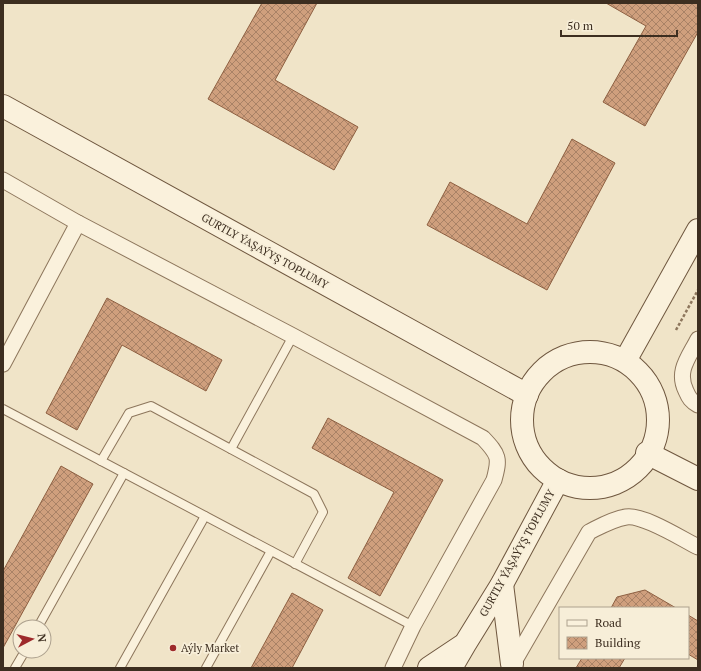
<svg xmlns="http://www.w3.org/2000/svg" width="701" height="671" font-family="'PT Serif',serif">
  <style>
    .building { fill: url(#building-cross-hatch); stroke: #8d5f41 }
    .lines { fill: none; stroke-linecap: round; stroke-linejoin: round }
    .lane-casing { stroke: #8d765c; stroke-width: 10 }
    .street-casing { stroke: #8d765c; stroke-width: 17 }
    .secondary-casing { stroke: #6f573f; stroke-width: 24 }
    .path { stroke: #8d765c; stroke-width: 2.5; stroke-dasharray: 3 2; stroke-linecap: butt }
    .lane { stroke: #faf1dc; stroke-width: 8 }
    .street { stroke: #faf1dc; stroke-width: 15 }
    .secondary { stroke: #faf1dc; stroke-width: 22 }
    .poi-dot { fill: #9e2a2b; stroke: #f7eed8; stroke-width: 1.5 }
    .labels { text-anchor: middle; stroke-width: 3.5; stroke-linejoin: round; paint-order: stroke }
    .street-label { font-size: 11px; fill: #3d2e20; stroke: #f7eed8 }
    .poi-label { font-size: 11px; fill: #3d2e20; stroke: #f7eed8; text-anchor: start }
  </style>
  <defs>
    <pattern id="building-cross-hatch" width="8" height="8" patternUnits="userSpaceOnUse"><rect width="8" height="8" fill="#cf9f7d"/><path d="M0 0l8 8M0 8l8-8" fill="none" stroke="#a98266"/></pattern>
  </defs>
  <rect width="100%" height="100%" fill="#f0e4c8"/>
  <!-- building -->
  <g class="building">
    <polygon points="262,3 317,3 275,80 358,127 334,170 208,99"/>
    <polygon points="606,3 698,3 698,32 645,126 603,102 646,26"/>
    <polygon points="572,139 615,163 547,290 427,225 450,182 527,224"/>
    <polygon points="107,298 222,360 206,391 122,345 77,430 46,413"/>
    <polygon points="328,418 443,480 380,596 348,578 394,492 312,448"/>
    <polygon points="61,466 93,484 3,648 3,571"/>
    <polygon points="645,590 676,608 611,608 617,597"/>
    <polygon points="292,593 323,610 292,668 251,668"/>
    <polygon points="688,615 698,621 698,660 688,654"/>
    <polygon points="582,658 625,658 619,668 576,668"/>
  </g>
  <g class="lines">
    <!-- lane casing -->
    <g class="lane-casing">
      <g id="lane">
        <polyline points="3,409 413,626"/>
        <polyline points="231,449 293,336"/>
        <polyline points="101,461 129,413 151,406 314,494 323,512 295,564"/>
        <polyline points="38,627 124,473"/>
        <polyline points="15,668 25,651"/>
        <polyline points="120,668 205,516"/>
        <polyline points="206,668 271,551"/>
      </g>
    </g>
    <!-- street casing -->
    <g class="street-casing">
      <g id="street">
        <path d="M3 180 78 223 293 336 483 438C499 455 500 458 494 480L413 626 393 668"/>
        <path d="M698 339C689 357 676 371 686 391 689 398 691 401 698 405"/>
        <polyline points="3,364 78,223"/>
        <path d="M511 667 589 532C601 526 613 519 626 517 643 514 682 539 698 547"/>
      </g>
    </g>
    <!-- secondary casing -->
    <g class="secondary-casing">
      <g id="secondary">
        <polyline points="3,106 527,395"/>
        <circle cx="590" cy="420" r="68"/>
        <polyline points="625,361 698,230"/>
        <polyline points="647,453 698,479"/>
        <polyline points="502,584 512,664"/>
        <polyline points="429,668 462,646"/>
        <polyline points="451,668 465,644 502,584 558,480"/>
      </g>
    </g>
    <!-- path -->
    <polyline class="path" points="676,330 698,290"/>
    <!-- lane -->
    <use href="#lane" class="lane"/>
    <!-- street -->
    <use href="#street" class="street"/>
    <!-- secondary -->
    <use href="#secondary" class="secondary"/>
  </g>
  <!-- markers -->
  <circle class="poi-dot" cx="173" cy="648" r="4"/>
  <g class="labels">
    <!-- street labels -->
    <g class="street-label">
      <text transform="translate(265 251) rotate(29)" y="4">GURTLY ÝAŞAÝYŞ TOPLUMY</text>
      <text transform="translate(517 553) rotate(-61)" y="4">GURTLY ÝAŞAÝYŞ TOPLUMY</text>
    </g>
    <!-- poi labels -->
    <g class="poi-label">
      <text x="181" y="652">Aýly Market</text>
    </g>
  </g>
  <!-- border -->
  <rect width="701" height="671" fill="none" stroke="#3d2e20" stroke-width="8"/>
  <!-- legend -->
  <rect x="559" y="607" width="130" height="52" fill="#f7eed8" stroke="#ada18e"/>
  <rect x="567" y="620" width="20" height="6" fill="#faf1dc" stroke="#ada18e"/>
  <text x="595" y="627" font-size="12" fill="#3d2e20">Road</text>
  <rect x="567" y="637" width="20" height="12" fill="url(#building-cross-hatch)" stroke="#ada18e"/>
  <text x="595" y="647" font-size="12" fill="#3d2e20">Building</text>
  <!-- north arrow -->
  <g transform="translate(32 639) rotate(83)"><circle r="19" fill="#f7eed8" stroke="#ada18e"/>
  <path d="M0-3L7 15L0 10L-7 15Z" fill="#9e2a2b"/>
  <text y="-6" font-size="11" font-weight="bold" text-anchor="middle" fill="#3d2e20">N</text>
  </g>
  <!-- scale -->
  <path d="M561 30v6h116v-6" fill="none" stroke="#3d2e20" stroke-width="2"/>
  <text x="567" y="30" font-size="12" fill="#3d2e20" stroke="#f7eed8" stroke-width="3" paint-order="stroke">50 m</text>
</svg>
